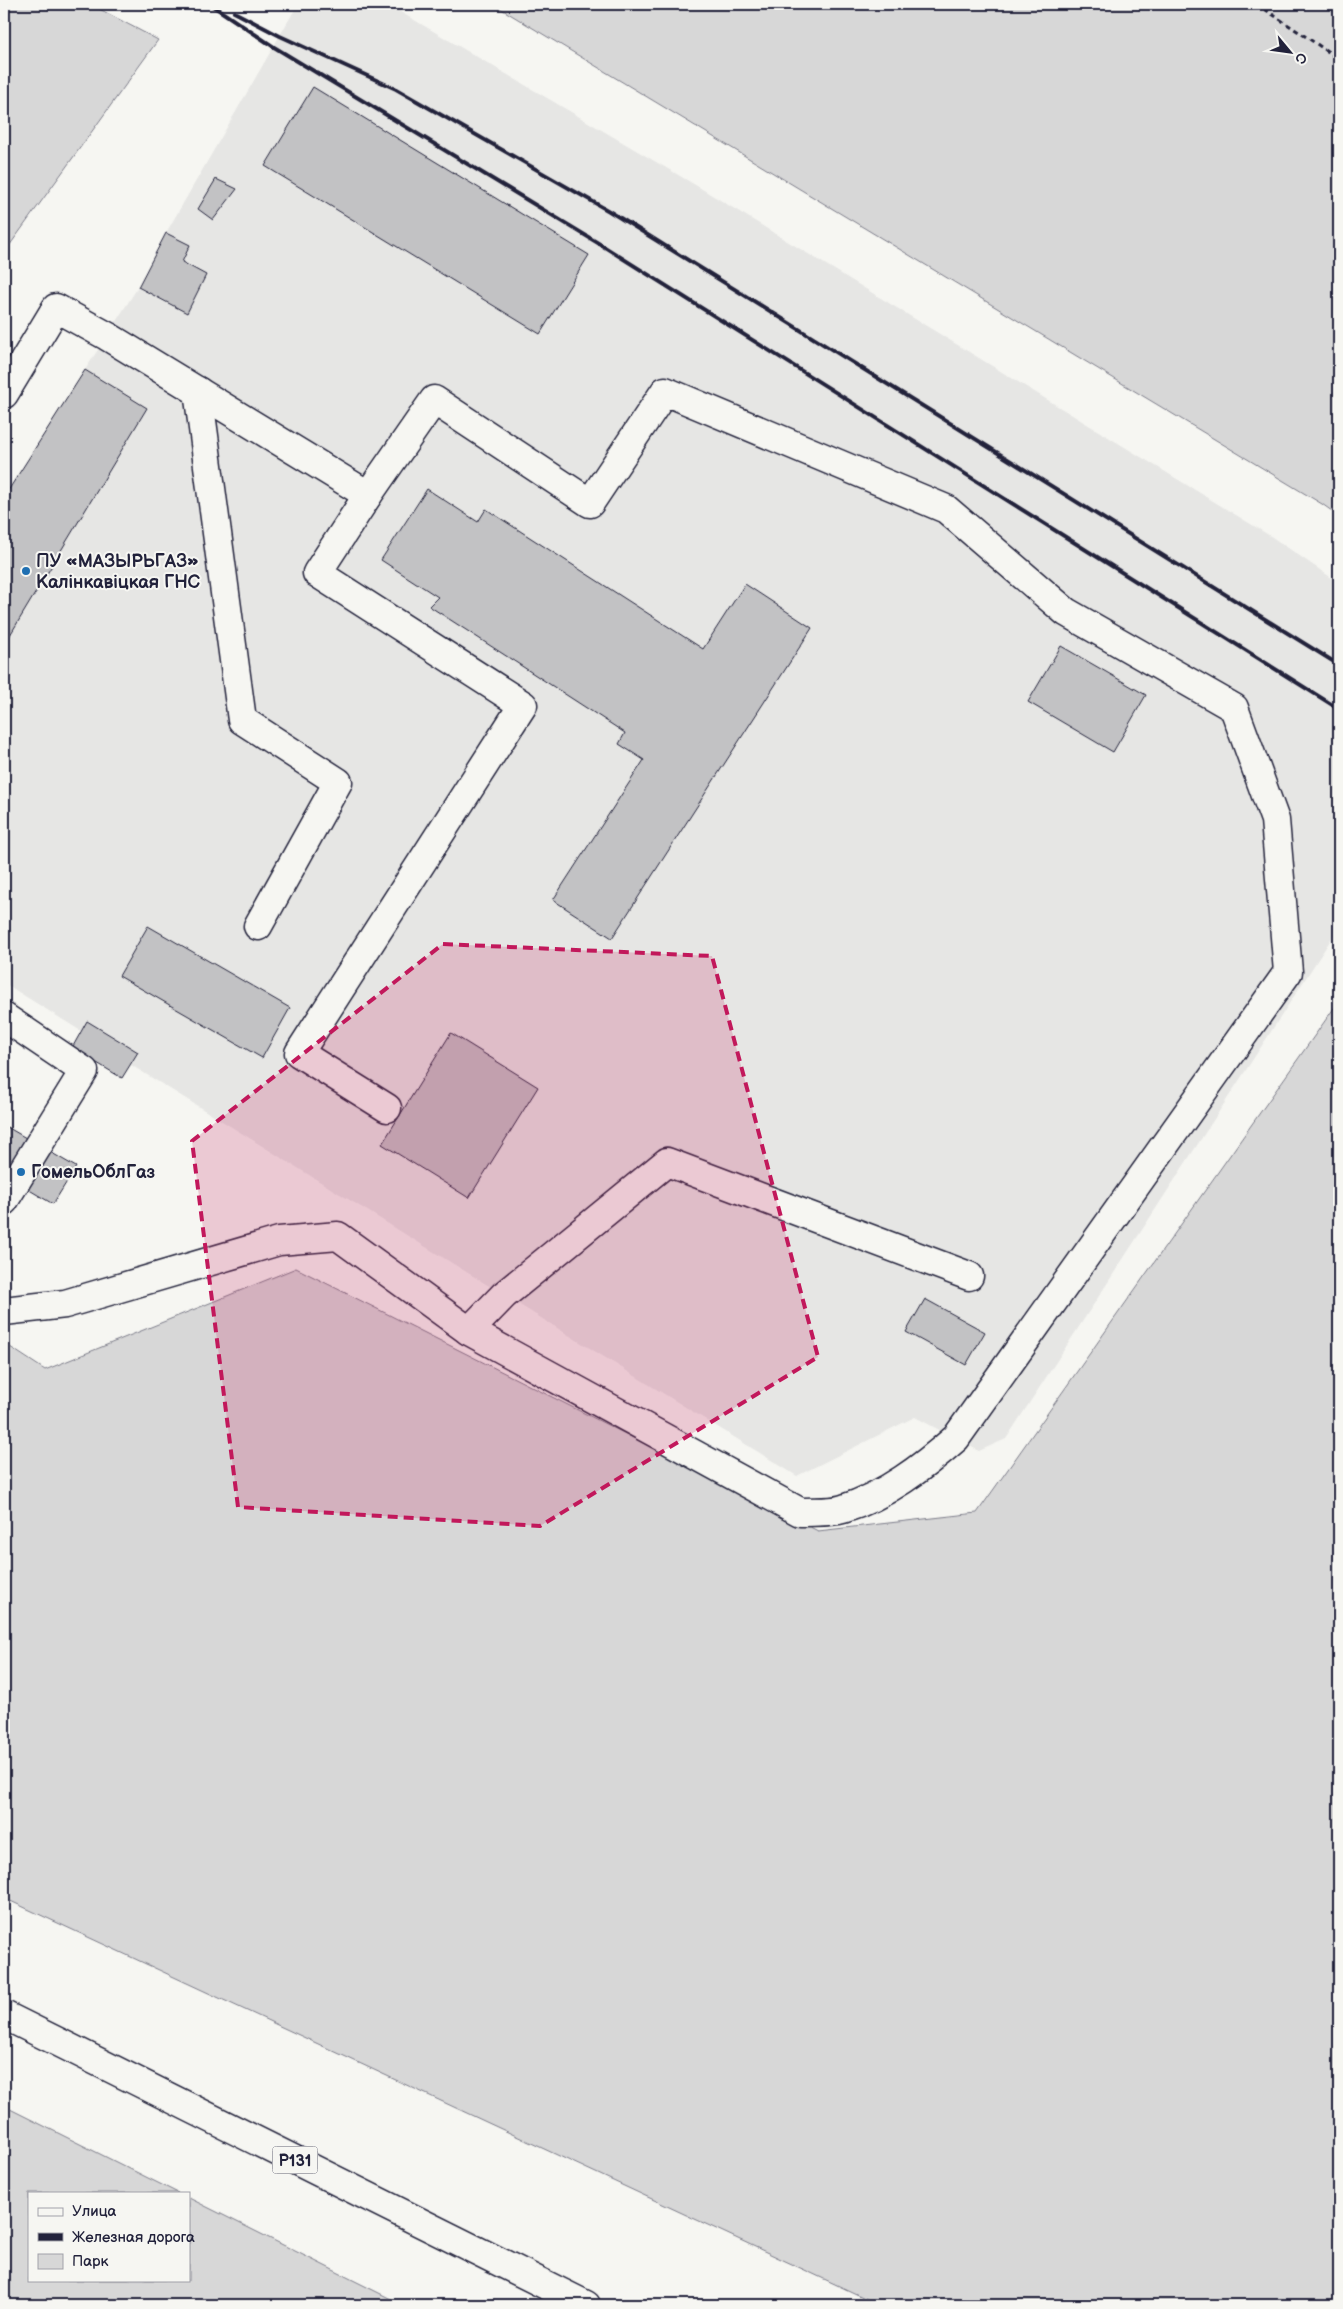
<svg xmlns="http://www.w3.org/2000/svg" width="1343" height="2309" font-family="'Balsamiq Sans',sans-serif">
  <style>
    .built { fill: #e6e6e4 }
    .green { fill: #d7d7d7; stroke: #7c7c89 }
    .building { fill: #c2c2c4; stroke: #22223b }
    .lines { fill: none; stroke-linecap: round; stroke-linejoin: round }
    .minor-casing { stroke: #22223b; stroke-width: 31 }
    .major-casing { stroke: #22223b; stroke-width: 31 }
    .path { stroke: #22223b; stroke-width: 3; stroke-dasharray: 5 4; stroke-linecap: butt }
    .minor { stroke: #f6f6f2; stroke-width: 28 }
    .major { stroke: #f6f6f2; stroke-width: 28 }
    .rail { stroke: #22223b; stroke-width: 4 }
    .marked { fill: #c2185b; fill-opacity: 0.2; stroke: #c2185b; stroke-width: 4; stroke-dasharray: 10 6; stroke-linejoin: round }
    .poi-dot { fill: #1f6fb2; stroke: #f6f6f2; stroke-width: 2 }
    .labels { text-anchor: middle; stroke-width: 4; stroke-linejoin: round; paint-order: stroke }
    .shield { fill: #f6f6f2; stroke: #626272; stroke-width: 1 }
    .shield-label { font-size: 16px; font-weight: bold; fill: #22223b }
    .poi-label { font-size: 18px; font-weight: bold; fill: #22223b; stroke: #f6f6f2; text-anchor: start }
  </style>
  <rect width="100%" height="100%" fill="#f6f6f2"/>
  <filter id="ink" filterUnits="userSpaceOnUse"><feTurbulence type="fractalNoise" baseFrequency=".02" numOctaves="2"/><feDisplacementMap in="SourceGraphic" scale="10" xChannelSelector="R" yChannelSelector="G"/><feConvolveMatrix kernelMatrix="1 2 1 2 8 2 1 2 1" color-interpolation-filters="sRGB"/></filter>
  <g filter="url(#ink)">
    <!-- built -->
    <polygon class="built" points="298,4 387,4 697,186 1272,537 1339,583 1339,927 1006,1439 979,1451 915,1417 797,1476 131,1065 122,1078 72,1048 81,1031 4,983 4,497 138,287 166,233"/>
    <!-- green -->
    <g class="green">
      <polygon points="4,4 90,4 158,40 4,253"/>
      <polygon points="493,4 1339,4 1339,516 1322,504"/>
      <polygon points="1339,1001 1339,2305 880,2305 4,1898 4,1343 45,1370 296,1268 818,1531 977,1513"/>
      <polygon points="4,2106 178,2193 29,2193 29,2280 189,2280 189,2198 403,2305 4,2305"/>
    </g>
    <!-- building -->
    <g class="building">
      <polygon points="313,87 589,255 540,334 265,166"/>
      <polygon points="216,179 237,189 213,220 198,209"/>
      <polygon points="166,233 190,245 182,262 206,275 187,313 138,287"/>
      <polygon points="85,370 147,408 4,645 4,497"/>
      <polygon points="427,489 478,522 486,509 703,649 745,584 812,628 612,938 553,900 644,760 619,744 625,733 429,606 438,597 381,560"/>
      <polygon points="1061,646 1146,695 1113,752 1028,702"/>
      <polygon points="148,926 290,1008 262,1058 119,976"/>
      <polygon points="87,1021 138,1052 122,1078 72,1048"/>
      <polygon points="451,1033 538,1087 469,1198 382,1144"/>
      <polygon points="7,1127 76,1167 53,1204 4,1175 4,1132"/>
      <polygon points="925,1299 985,1332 966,1365 906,1332"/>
    </g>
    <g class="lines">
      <!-- minor casing -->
      <g class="minor-casing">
        <g id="minor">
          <polyline points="198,391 242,720 338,782 258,926"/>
          <path d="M4 394 56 308 107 336 368 495 434 400 590 503 665 391 946 509 1066 612 1234 708 1275 820 1288 972 956 1438C923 1467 885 1496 843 1509 830 1513 813 1511 800 1512L469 1331"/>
          <polyline points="368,495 317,573 523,705 299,1053 387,1108"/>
          <polyline points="4,1017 84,1071 4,1201"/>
          <polyline points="4,1311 65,1304 279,1241 338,1236 469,1331 504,1295 667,1162 969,1276"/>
        </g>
      </g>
      <!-- major casing -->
      <g class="major-casing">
        <polyline id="major" points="4,2015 586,2305"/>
      </g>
      <!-- path -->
      <polyline class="path" points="1257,4 1339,59"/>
      <!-- minor -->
      <use href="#minor" class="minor"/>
      <!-- major -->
      <use href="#major" class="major"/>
      <!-- rail -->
      <g class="rail">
        <polyline points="210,4 274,47 603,246 1339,709"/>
        <polyline points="234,12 280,36 396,89 609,211 1339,665"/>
      </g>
    </g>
  </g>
  <!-- marked area -->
  <path class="marked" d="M443 944 712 956 818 1357 540 1526 238 1507 192 1141Z"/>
  <!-- markers -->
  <g class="poi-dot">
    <circle cx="26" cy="571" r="5"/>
    <circle cx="21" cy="1172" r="5"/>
  </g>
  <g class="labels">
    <!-- shield labels -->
    <rect class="shield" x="272.5" y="2146.5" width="45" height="27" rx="4"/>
    <g class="shield-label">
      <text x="295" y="2166">Р131</text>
    </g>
    <!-- poi labels -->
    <g class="poi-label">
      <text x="36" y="567">ПУ «МАЗЫРЬГАЗ»<tspan x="36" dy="21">Калінкавіцкая ГНС</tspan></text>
      <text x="31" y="1178">ГомельОблГаз</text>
    </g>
  </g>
  <!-- margin -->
  <rect width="1343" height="2309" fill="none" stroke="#f6f6f2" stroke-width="20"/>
  <rect x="10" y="10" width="1323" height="2289" fill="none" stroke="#22223b" stroke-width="2" filter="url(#ink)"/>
  <!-- legend -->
  <rect x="28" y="2192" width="162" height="90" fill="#f6f6f2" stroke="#a1a1a9"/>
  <rect x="38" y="2208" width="25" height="8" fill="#f6f6f2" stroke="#a1a1a9"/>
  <text x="72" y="2216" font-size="15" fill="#22223b">Улица</text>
  <rect x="38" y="2233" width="25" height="8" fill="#22223b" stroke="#a1a1a9"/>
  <text x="72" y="2242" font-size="15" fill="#22223b">Железная дорога</text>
  <rect x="38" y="2254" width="25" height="15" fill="#d7d7d7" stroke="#a1a1a9"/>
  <text x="72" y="2266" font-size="15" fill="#22223b">Парк</text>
  <!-- north arrow -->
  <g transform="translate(1290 52) rotate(119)" stroke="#f6f6f2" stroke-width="4" paint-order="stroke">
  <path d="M0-4L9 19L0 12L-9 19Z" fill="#22223b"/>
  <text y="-8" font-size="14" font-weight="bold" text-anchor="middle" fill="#22223b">С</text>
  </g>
</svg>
